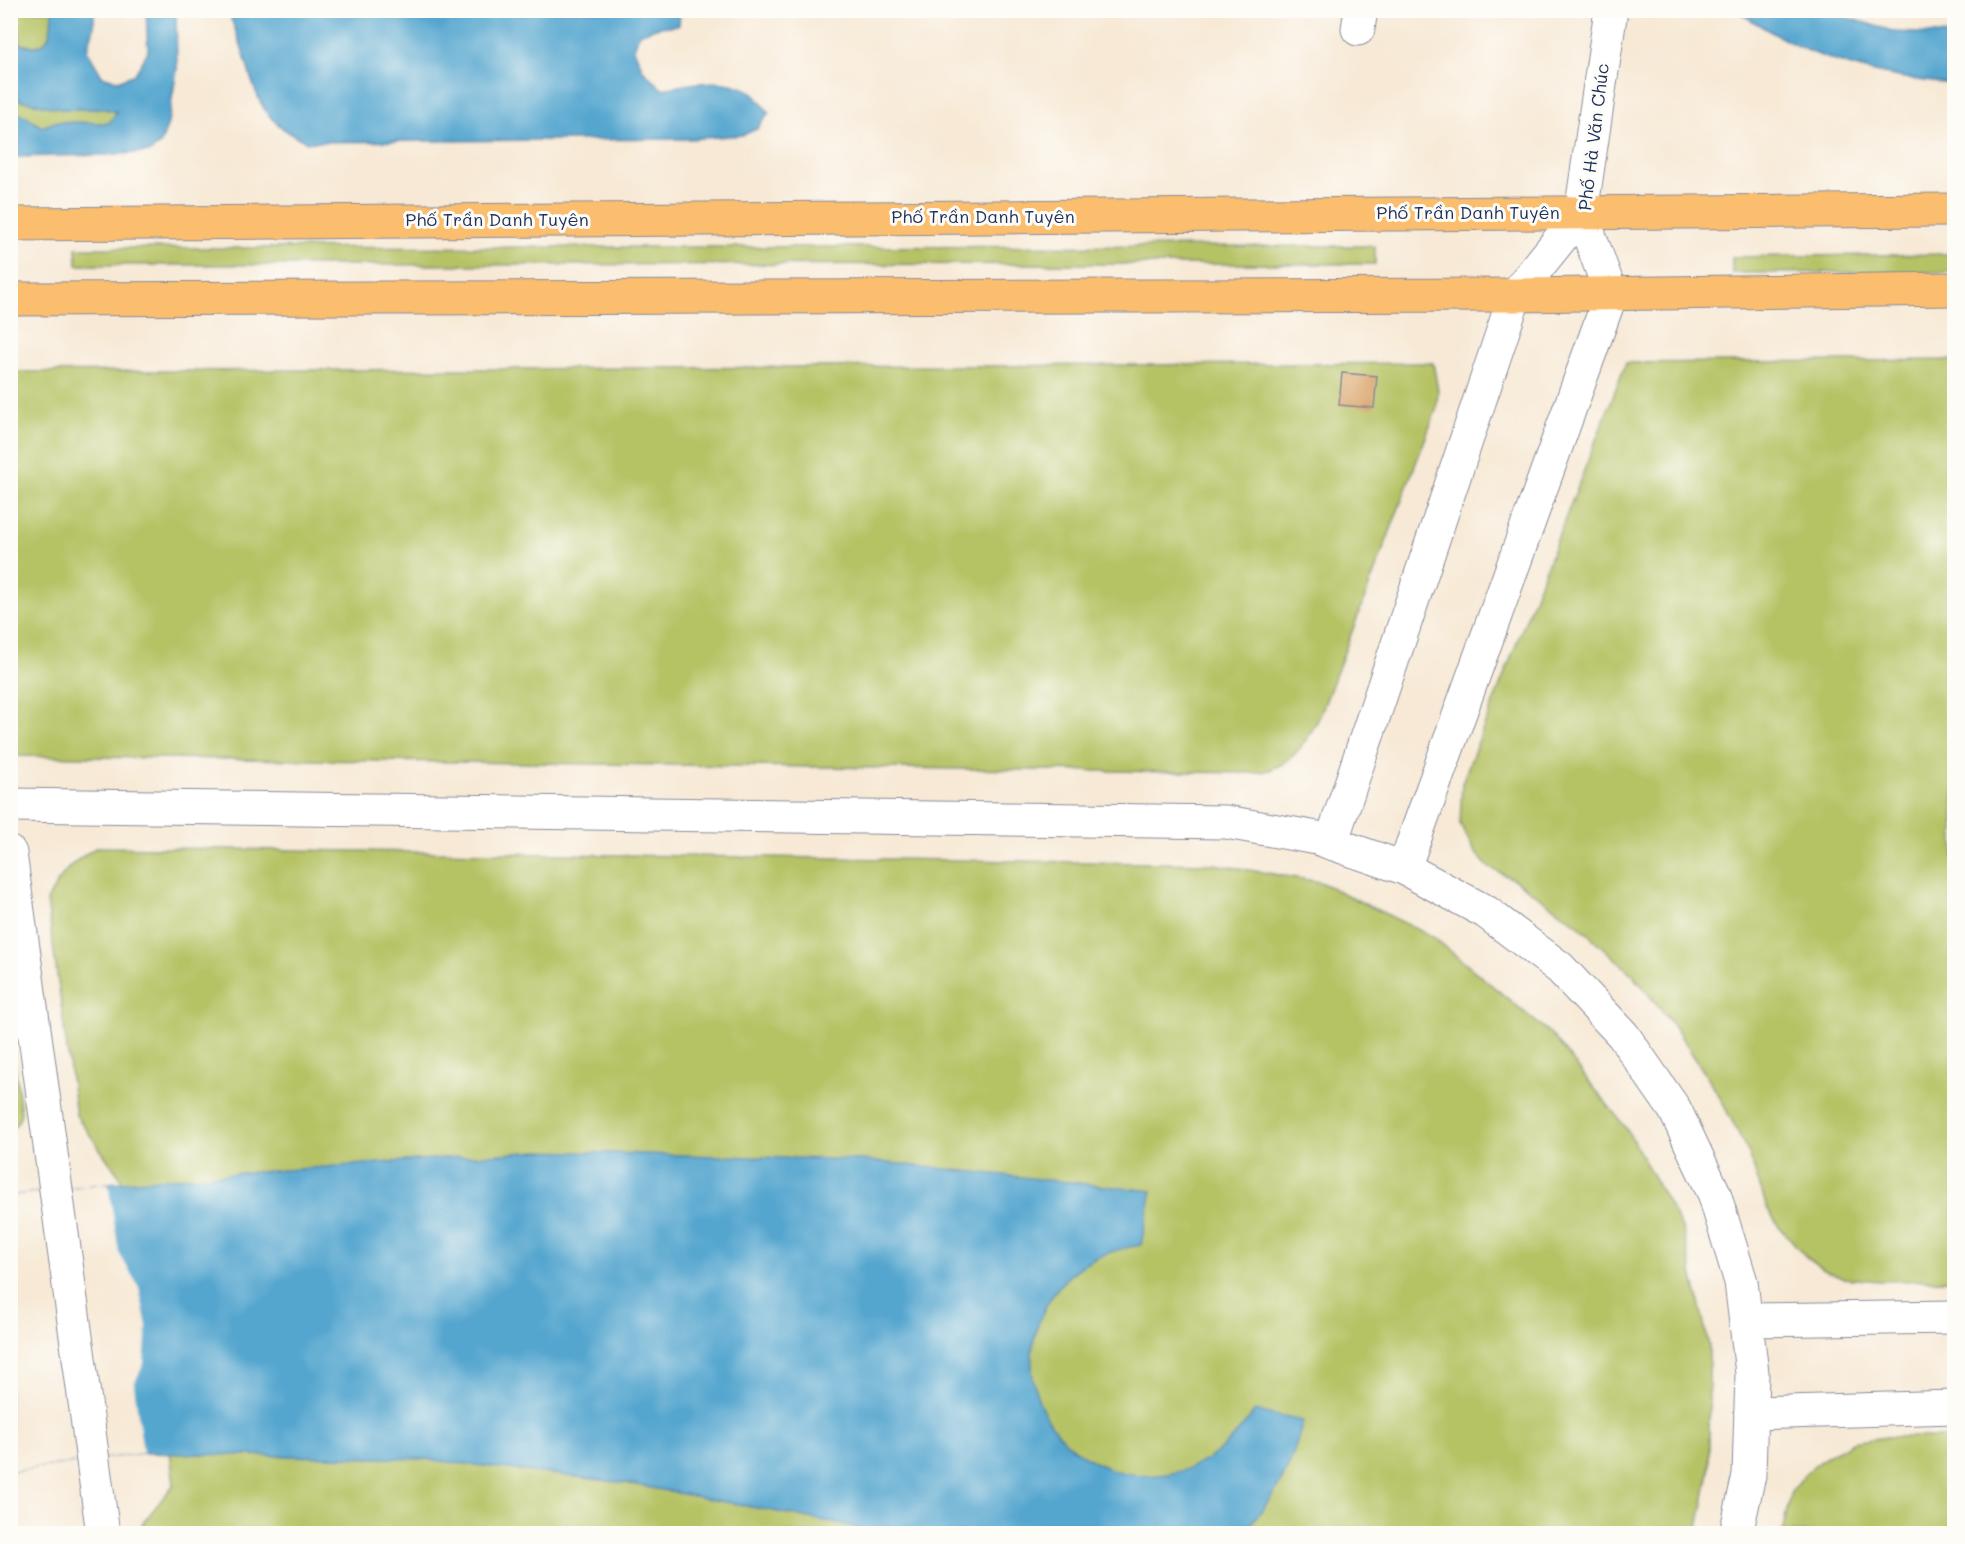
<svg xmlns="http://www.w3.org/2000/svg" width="1965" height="1544" font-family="Mali,sans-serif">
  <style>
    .green { fill: #b6c365; stroke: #687962; stroke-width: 1.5 }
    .water { fill: #54a6cf; stroke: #386a96; stroke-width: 1.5 }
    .pier { fill: #f7e9d5 }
    .building { fill: #d79c5d }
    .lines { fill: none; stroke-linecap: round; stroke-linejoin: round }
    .minor-casing { stroke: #898c9a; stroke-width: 35 }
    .tertiary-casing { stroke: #898c9a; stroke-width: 35 }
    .primary-casing { stroke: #898c9a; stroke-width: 35 }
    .minor { stroke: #fff; stroke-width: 33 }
    .tertiary { stroke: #fff; stroke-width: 33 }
    .primary { stroke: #fbbd6e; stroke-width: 33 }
    .labels { text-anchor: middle; stroke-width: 6; stroke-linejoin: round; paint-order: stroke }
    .street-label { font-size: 18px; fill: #1b2f5e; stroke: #fdfcf7 }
  </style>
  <rect width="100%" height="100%" fill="#fdfcf7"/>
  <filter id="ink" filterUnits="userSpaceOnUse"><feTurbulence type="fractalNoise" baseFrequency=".0167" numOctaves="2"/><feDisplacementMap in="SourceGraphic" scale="12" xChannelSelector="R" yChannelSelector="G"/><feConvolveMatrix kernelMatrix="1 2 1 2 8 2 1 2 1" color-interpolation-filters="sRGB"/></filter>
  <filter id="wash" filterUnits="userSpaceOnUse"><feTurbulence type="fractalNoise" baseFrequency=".008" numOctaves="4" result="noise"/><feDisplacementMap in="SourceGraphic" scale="24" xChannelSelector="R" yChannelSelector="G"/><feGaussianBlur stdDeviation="1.35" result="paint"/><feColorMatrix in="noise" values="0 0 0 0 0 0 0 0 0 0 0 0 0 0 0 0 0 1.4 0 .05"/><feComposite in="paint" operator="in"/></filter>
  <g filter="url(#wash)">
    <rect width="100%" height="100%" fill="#f7e9d5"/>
    <!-- green -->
    <g class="green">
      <path d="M16 11H52C51 35 51 52 20 44Z"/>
      <polygon points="10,98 61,109 104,109 117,111 110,123 55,122 42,127 25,116 11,111"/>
      <polygon points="1375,246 1375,264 77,265 76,248"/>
      <polygon points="1954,254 1954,272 1732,273 1732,257"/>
      <polygon points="1954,360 1954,1280 1881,1281 1843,1278 1824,1270 1807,1258 1778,1225 1767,1208 1749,1154 1718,1094 1676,1029 1634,976 1577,924 1515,880 1488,867 1475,852 1460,824 1462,783 1626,363"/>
      <path d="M1433 363 1438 391 1436 410 1320 716C1305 745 1289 770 1254 773L11 756V372Z"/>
      <path d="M97 847 1214 864 1320 882 1433 937 1552 1035 1626 1128 1682 1228 1709 1346V1472L1697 1533H135L174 1484 138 1203 76 1115 47 901C62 872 69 864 97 847Z"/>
      <polygon points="11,1034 21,1113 18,1122 11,1130"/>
      <polygon points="1887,1437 1954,1437 1954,1533 1782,1533 1791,1492 1806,1473 1826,1457 1852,1442"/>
    </g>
    <!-- water -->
    <g class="water">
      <path d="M11 10 16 11 20 44C50 53 51 35 52 11H94V28L87 50 102 76 118 81 135 74 148 51 146 11H176L177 69 168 123 161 143 150 152 103 155 11 157V111L25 116 42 127 55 122 109 123 117 112 104 109H61L11 98Z"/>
      <path d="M228 11H680L679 25 659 27 639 34 634 49 643 70 662 89C691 84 723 76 750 91 757 96 763 106 769 112L757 129 743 135 689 139 307 142C262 123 257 98 244 55 240 40 233 25 228 11Z"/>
      <path d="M1737 11H1831L1845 17 1896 32 1954 35V84C1903 80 1849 69 1802 48 1780 38 1757 24 1737 11Z"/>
      <path d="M539 1151 861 1160 1152 1191 1141 1245C1120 1248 1103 1253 1085 1264 1037 1293 1017 1361 1044 1412 1075 1473 1158 1496 1215 1454 1231 1442 1243 1426 1255 1411L1303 1421C1290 1472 1277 1494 1242 1534L875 1533 846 1525 625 1483 424 1459 143 1453 11 1471 10 1196 108 1183Z"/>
    </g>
    <!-- pier -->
    <polygon class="pier" points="108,1183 119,1253 139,1287 147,1326 144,1363 134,1384 143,1453 10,1471 11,1196"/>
    <g id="blocks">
      <!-- building -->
      <polygon class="building" points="1342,373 1377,376 1374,408 1339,405"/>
    </g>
  </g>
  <g filter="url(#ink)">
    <use href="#blocks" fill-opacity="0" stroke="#898c9a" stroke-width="1.5"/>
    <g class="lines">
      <!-- minor casing -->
      <g class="minor-casing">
        <g id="minor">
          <polyline points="10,805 1226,822 1317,838 1331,843 1404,868 1486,912 1560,968 1623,1035 1675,1110 1714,1193 1741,1282 1752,1373 1749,1475 1736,1534"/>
          <polyline points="1331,843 1515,295"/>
          <polyline points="10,853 103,1534"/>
          <polyline points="1404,868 1611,294"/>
          <polyline points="1746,1320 1954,1317"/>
          <polyline points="1751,1413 1954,1407"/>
        </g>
      </g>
      <!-- tertiary casing -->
      <g class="tertiary-casing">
        <g id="tertiary">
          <polyline points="1611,10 1581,213 1611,294"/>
          <polyline points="1358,29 1361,10"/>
          <polyline points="1515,295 1581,213"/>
        </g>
      </g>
      <!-- primary casing -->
      <g class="primary-casing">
        <g id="primary">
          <polyline points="10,224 1954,210"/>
          <polyline points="10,299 1515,295 1954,289"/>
        </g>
      </g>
      <!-- minor -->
      <use href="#minor" class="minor"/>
      <!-- tertiary -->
      <use href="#tertiary" class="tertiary"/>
      <!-- primary -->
      <use href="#primary" class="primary"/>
    </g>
  </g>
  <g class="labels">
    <!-- street labels -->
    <g class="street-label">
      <text transform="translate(1594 137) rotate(-83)" y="6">Phố Hà Văn Chúc</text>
      <text x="1468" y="219">Phố Trần Danh Tuyên</text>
      <text x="983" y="223">Phố Trần Danh Tuyên</text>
      <text x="497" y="226">Phố Trần Danh Tuyên</text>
    </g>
  </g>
  <!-- margin -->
  <rect width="1965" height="1544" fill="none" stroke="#fdfcf7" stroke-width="36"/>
</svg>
